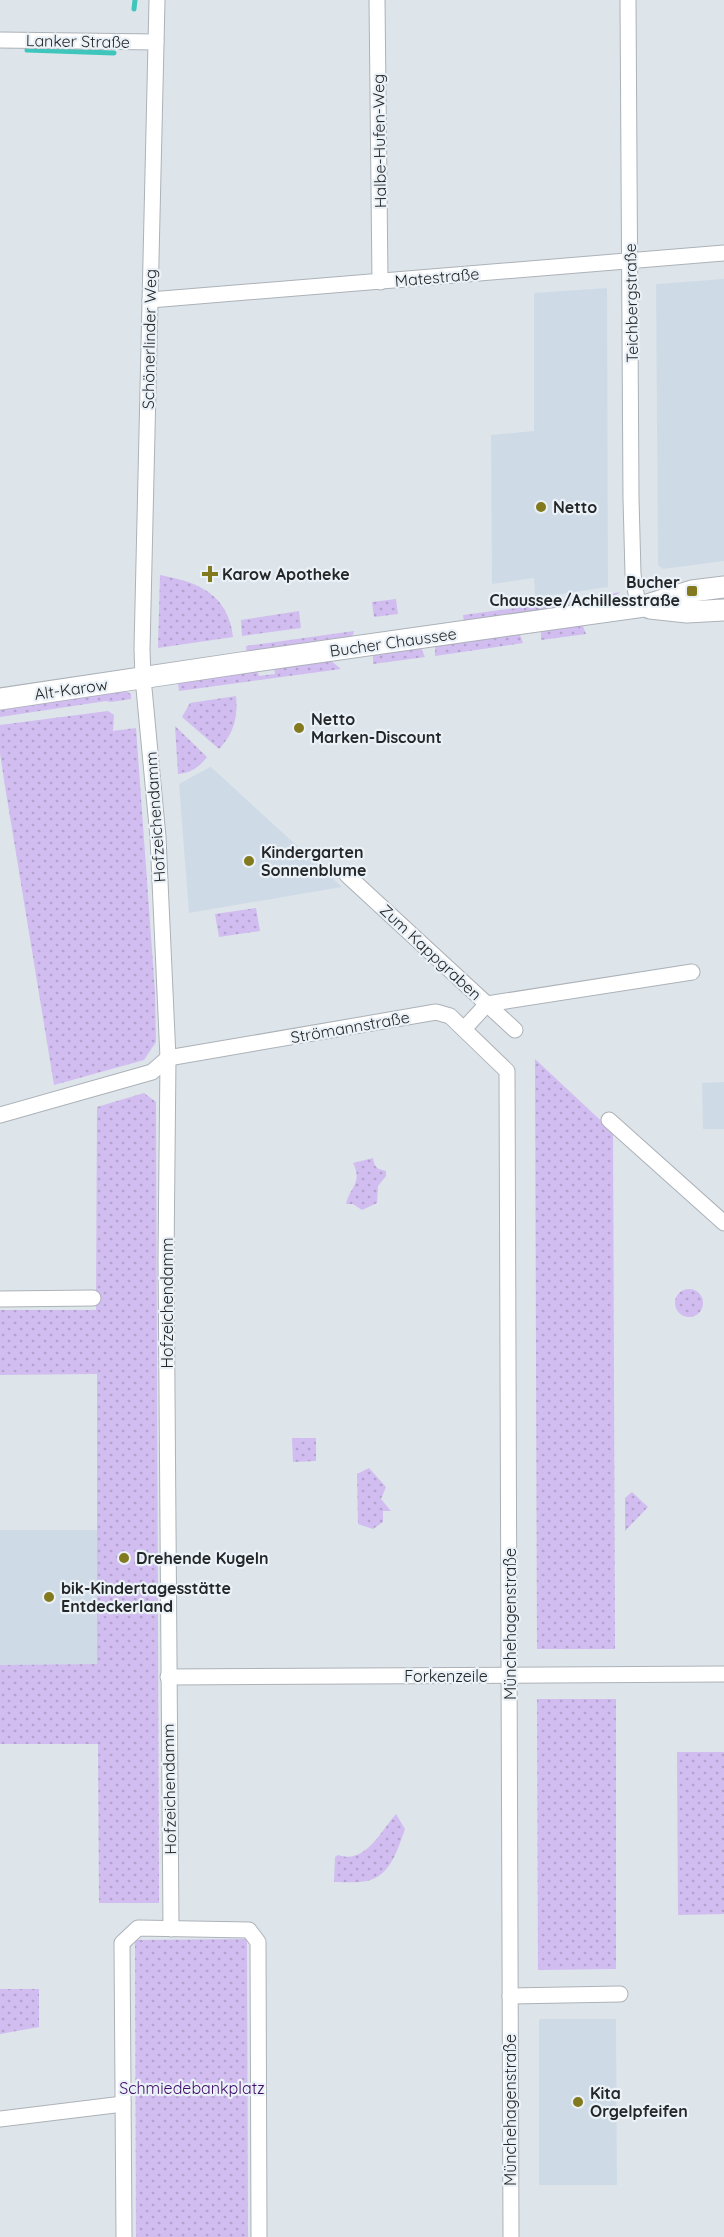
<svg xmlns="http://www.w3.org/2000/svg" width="724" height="2237" font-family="Quicksand,sans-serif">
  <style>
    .built { fill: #cedbe7 }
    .green { fill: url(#green-dots) }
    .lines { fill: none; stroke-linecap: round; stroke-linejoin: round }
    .stream { stroke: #3ec6bd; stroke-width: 5 }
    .street-casing { stroke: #acb2b8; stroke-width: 17 }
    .secondary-casing { stroke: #acb2b8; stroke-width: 23 }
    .street { stroke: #fff; stroke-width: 15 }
    .secondary { stroke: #fff; stroke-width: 21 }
    .poi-dot { fill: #83791e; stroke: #eaf1f7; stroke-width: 2 }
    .labels { text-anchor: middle; stroke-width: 4.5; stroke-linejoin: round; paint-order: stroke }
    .street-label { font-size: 16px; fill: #242729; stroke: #eaf1f7 }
    .poi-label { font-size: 16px; font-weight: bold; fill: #242729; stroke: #eaf1f7; text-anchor: start }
    .park-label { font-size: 16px; fill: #3d0967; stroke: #eaf1f7 }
  </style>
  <defs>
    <pattern id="green-dots" width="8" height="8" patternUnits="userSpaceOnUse" patternTransform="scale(1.5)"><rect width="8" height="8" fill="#d1bdf0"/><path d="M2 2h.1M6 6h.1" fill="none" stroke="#b3a2ce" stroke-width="1.8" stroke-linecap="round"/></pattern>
  </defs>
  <rect width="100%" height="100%" fill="#dde4ea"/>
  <!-- built -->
  <g class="built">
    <polygon points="724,279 724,561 663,569 658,565 656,284"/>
    <polygon points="607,288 608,587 535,598 534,578 492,584 491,435 534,431 534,293"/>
    <polygon points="210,767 211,767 342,887 189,913 179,784"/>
    <polygon points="724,1082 724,1129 703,1129 702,1083"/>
    <rect x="0" y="1530" width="97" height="135"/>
    <polygon points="539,2019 616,2019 617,2185 539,2185"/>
  </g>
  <!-- green -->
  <g class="green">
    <path d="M160 575C198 582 228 594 233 637L158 648Z"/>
    <polygon points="620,592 608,602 464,622 463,615 597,597"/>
    <polygon points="396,599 398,614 374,617 372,602"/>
    <polygon points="299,611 301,628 242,636 241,620"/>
    <polygon points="582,624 586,634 541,640 541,629"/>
    <polygon points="354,631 353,635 348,639 247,654 246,646"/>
    <polygon points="519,632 523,643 435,656 435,644"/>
    <polygon points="420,646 425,657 373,664 373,656 376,652"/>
    <polygon points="330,660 341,669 179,691 178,683 257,670 259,676 275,674 274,668"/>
    <polygon points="116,691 125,691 131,694 131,699 111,702 106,701 0,717 0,708"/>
    <path d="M236 696C238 717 234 733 219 749L182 717 190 703Z"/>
    <polygon points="108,711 114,715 113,731 136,728 155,992 156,1042 144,1060 54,1085 4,780 0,753 0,725"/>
    <path d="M175 726 207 757C199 767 191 773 178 774Z"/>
    <polygon points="256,908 260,931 219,937 215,914"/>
    <polygon points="535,1059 613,1132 615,1649 537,1649"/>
    <polygon points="144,1093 156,1102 159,1903 99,1903 98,1744 0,1744 0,1665 97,1664 97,1374 0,1375 0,1310 96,1310 97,1107"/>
    <path d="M373 1158C374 1168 378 1169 386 1171V1176L378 1186 377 1203 362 1210 353 1204H346C350 1187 363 1183 353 1163Z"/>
    <circle cx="689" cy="1303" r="14"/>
    <polygon points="292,1438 316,1438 316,1461 293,1462"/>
    <polygon points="369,1468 386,1487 381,1499 391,1511 383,1511 383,1522 373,1529 358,1524 357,1474"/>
    <polygon points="632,1492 648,1507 625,1531 625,1498"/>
    <polygon points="537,1699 616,1699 616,1969 538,1970"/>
    <polygon points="677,1752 724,1752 724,1914 678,1915"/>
    <path d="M396 1814 405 1829C398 1848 391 1876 367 1881 357 1883 344 1882 334 1882L335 1857 338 1855C365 1865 381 1831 396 1814Z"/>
    <polygon points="247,1939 248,2237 136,2237 135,1940"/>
    <polygon points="0,1989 39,1989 39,2027 0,2034"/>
  </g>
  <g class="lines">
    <!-- stream -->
    <g class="stream">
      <polyline points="134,9 135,0"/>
      <polyline points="27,50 114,53"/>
    </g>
    <!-- street casing -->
    <g class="street-casing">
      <g id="street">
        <polyline points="157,0 142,649 143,678 158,837 168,1058 166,1258 171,1929"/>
        <polyline points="377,0 380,282"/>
        <polyline points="628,0 631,498 633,574 638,606"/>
        <polyline points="0,40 156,42"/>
        <polyline points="150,300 724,253"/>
        <polyline points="347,875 515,1030"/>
        <polyline points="464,1029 487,1004 692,972"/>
        <polyline points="0,1115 152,1072 168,1058 436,1012 450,1016 507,1071 511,2237"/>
        <polyline points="609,1120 724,1223"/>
        <polyline points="0,1299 93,1298"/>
        <polyline points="168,1677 724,1674"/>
        <polyline points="510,1996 620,1994"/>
        <polyline points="0,2119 123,2104"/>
        <polyline points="124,2237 122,1943 138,1928 249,1930 258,1942 259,2237"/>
      </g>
    </g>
    <!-- secondary casing -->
    <g class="secondary-casing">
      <g id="secondary">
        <polyline points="650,608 687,612 724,610"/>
        <polyline points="0,699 241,663 644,606 692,591 724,587"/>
      </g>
    </g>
    <!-- street -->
    <use href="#street" class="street"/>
    <!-- secondary -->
    <use href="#secondary" class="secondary"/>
  </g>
  <!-- markers -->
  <g class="poi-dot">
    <circle cx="541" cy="507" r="6"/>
    <path d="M207 565h6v6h6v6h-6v6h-6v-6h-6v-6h6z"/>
    <rect x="686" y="585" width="12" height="12" rx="3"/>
    <circle cx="299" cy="728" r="6"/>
    <circle cx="249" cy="861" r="6"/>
    <circle cx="124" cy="1558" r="6"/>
    <circle cx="49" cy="1597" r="6"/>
    <circle cx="578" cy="2102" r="6"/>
  </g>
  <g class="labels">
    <!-- street labels -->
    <g class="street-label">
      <text transform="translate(78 41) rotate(1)" y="6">Lanker Straße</text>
      <text transform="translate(379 141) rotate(-91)" y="6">Halbe-Hufen-Weg</text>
      <text transform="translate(437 277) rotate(-5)" y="6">Matestraße</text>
      <text transform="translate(631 303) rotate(-91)" y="6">Teichbergstraße</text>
      <text transform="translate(149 339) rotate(-89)" y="6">Schönerlinder Weg</text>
      <text transform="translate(393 642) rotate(-8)" y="6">Bucher Chaussee</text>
      <text transform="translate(71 689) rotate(-8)" y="6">Alt-Karow</text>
      <text transform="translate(155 817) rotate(-94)" y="6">Hofzeichendamm</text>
      <text transform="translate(431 952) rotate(43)" y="6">Zum Kappgraben</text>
      <text transform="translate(350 1027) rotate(-10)" y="6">Strömannstraße</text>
      <text transform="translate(167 1303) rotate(-90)" y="6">Hofzeichendamm</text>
      <text transform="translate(510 1624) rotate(-90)" y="6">Münchehagenstraße</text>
      <text x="446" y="1682">Forkenzeile</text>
      <text transform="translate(169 1789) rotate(-91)" y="6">Hofzeichendamm</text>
      <text transform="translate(510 2110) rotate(-90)" y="6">Münchehagenstraße</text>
    </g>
    <!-- poi labels -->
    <g class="poi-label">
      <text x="553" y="513">Netto</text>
      <text x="222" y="580">Karow Apotheke</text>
      <text x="680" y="588" text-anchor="end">Bucher<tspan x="680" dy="18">Chaussee/Achillesstraße</tspan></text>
      <text x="311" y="725">Netto<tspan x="311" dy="18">Marken-Discount</tspan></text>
      <text x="261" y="858">Kindergarten<tspan x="261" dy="18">Sonnenblume</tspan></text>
      <text x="136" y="1564">Drehende Kugeln</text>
      <text x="61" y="1594">bik-Kindertagesstätte<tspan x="61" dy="18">Entdeckerland</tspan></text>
      <text x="590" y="2099">Kita<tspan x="590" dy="18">Orgelpfeifen</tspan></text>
    </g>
    <!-- park labels -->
    <g class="park-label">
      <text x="192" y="2094">Schmiedebankplatz</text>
    </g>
  </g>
</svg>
